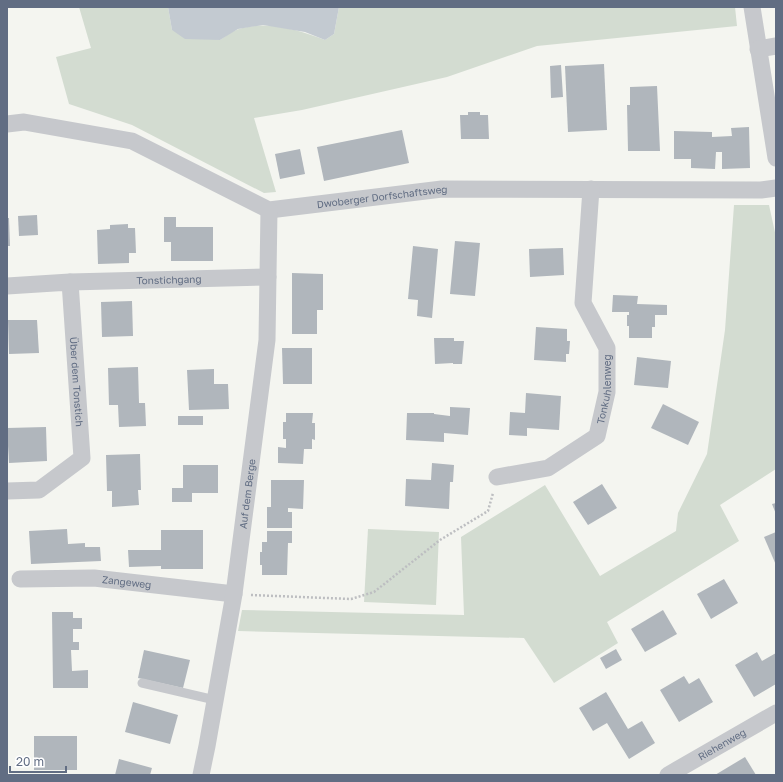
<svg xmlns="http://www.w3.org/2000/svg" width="783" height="782" font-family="'Golos Text',sans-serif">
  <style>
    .green { fill: #d3dcd1 }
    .water { fill: #c3cad1 }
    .building { fill: #b0b6bc }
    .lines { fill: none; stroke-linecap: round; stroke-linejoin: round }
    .path { stroke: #bdbec1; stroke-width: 2.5; stroke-dasharray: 2 2; stroke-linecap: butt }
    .service { stroke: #c6c8cc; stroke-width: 9 }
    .minor { stroke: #c6c8cc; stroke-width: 17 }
    .labels { text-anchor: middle; stroke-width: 4; stroke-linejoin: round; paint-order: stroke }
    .street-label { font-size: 10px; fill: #616d83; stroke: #fff }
  </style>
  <rect width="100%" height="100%" fill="#f4f5f0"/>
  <!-- green -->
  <g class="green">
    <path d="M79 7H168L172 30 220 40C226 36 232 31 239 29 267 20 299 30 325 40L334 34 339 7H735L737 26 537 46 447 77 302 110 254 118 276 192 264 193 132 125 69 104 56 57 91 48Z"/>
    <polygon points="734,205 769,205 776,237 776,469 720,505 739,541 607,622 618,643 554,683 524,638 238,631 242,610 464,615 461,537 545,485 600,576 676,531 678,513 707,454 725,330"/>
    <polygon points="368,529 439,532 436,605 364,602"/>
  </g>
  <!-- water -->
  <polygon class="water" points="168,7 339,7 334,34 325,40 305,32 263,25 238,29 220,40 185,39 172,30"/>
  <!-- building -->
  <g class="building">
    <polygon points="604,64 607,130 568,132 565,66"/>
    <polygon points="561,65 563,97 551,98 550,66"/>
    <polygon points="657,86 660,151 628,151 627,105 630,105 630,87"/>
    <polygon points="468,112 480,112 480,115 488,115 489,139 461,139 460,115 468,115"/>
    <polygon points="749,127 750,168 722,169 722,152 716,152 715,169 691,168 691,159 674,159 674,131 712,132 712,137 732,136 731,128"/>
    <polygon points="402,130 409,163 324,181 317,147"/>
    <polygon points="300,149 305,174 280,179 275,154"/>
    <polygon points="37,215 38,235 19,236 18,216"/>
    <polygon points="164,217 176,217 176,227 213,227 213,261 171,261 171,242 164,242"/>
    <polygon points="7,218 9,218 10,246 7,246"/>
    <polygon points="128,224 128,228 135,228 136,253 129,253 129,263 98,264 97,230 110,229 110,225"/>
    <polygon points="455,241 480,243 475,296 450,294"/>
    <polygon points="413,246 438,249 432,318 417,316 418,300 408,299"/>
    <polygon points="563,248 564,275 530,277 529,249"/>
    <polygon points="292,273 323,274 323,310 317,310 317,334 292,334"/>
    <polygon points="613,295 638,296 637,304 667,305 667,315 655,315 655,327 652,327 652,338 629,338 629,326 627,326 627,315 629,315 629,312 612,312"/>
    <polygon points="132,301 133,336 102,337 101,302"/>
    <polygon points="8,320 37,320 39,353 9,354"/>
    <polygon points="536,327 567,329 567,341 570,341 569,354 566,354 566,362 534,360"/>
    <polygon points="434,338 454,338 454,341 464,341 462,364 453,364 453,363 435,364"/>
    <polygon points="282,348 312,348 312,384 283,384"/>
    <polygon points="637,357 671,361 668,388 634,385"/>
    <polygon points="138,367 139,403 145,403 146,426 119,427 118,405 109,405 108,368"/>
    <polygon points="214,369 214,384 228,384 229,409 189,410 187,370"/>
    <polygon points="526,393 561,396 559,430 527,428 527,436 509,435 510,412 525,413"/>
    <polygon points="663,404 699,422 688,445 651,428"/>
    <polygon points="450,407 470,408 468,435 444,433 444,442 406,440 407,413 434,413 434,414 450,416"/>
    <polygon points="286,413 313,413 312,423 315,423 315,440 312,439 312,449 304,449 303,464 278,463 278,447 286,448 286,439 283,439 283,422 286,422"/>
    <rect x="178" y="416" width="25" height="9"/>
    <polygon points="46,427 47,461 9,463 7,428"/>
    <polygon points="140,454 141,490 138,490 139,505 112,507 112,491 107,491 106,455"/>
    <polygon points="432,463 454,465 453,482 450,482 449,509 405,506 406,479 431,480"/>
    <polygon points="183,465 218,465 218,493 192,493 192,502 172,502 172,488 183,488"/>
    <polygon points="271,480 304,480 303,509 288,508 288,512 292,512 292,528 267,528 267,507 271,507"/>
    <polygon points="602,484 617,508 588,525 573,502"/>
    <polygon points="776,503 776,514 772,504"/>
    <polygon points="67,529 68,544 85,543 85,547 100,547 101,561 31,564 29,531"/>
    <polygon points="161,530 203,530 203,569 161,569 161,566 129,567 128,550 161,550"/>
    <polygon points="267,531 292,531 292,543 288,543 287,575 262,575 262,565 260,565 260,552 262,552 262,542 267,542"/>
    <polygon points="776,532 776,565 764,537"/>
    <polygon points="724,579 738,603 711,619 697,594"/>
    <polygon points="663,610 677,634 645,652 631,629"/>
    <polygon points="52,612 73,612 73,618 82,618 82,629 73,629 73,642 79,642 79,650 71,650 72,671 88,670 88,688 53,688"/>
    <polygon points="616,649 622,660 606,669 600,658"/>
    <polygon points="144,650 190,660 183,688 138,678"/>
    <polygon points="757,652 762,661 776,653 776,684 754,697 735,665"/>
    <polygon points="684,676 689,684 699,678 713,702 679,722 660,690"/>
    <polygon points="606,692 628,729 642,721 655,743 629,759 607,723 593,731 579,708"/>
    <polygon points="133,702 178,715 170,744 125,732"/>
    <rect x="34" y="736" width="43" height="34"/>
    <polygon points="745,757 756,775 715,775"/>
    <polygon points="119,759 152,768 150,775 115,775"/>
  </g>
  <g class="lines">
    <!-- path -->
    <polyline class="path" points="251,595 351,599 374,592 440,540 488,511 493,493"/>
    <!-- service -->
    <polyline class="service" points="142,683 215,700"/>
    <!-- minor -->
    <g class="minor">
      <polyline points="752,7 776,158"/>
      <polyline points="758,49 776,46"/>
      <path id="s1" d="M7 124 24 122 132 141 269 210 442 189 761 190 776 188"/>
      <path id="s2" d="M70 282 268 277"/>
      <path id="s3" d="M7 286 70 282 82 458 39 490 7 491"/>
      <path id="s4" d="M497 477 548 468 597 436 607 392V348L583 303 591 189"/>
      <path id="s5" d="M20 579 94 578 234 594"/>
      <path id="s6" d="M201 775 207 746 234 594 267 340 269 210"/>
      <path id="s7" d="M668 775 776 713"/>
    </g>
  </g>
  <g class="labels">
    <!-- street labels -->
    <g class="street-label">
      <text dy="4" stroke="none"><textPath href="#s1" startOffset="394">Dwoberger Dorfschaftsweg</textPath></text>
      <text dy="4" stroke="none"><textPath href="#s2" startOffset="99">Tonstichgang</textPath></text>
      <text dy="4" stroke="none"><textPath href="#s3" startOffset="163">Über dem Tonstich</textPath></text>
      <text dy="4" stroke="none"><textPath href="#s4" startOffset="158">Tonkuhlenweg</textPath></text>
      <text dy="4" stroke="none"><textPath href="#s6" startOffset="285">Auf dem Berge</textPath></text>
      <text dy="4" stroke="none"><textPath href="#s5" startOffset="107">Zangeweg</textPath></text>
      <text dy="4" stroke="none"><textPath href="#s7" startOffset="62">Riehenweg</textPath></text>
    </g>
  </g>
  <!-- border -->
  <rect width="783" height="782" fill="none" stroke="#616d83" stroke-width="16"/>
  <!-- scale -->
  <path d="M10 766v6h56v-6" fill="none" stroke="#616d83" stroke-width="2"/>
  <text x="16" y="766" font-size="12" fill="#616d83" stroke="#ffffff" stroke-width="3" paint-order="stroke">20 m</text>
</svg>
